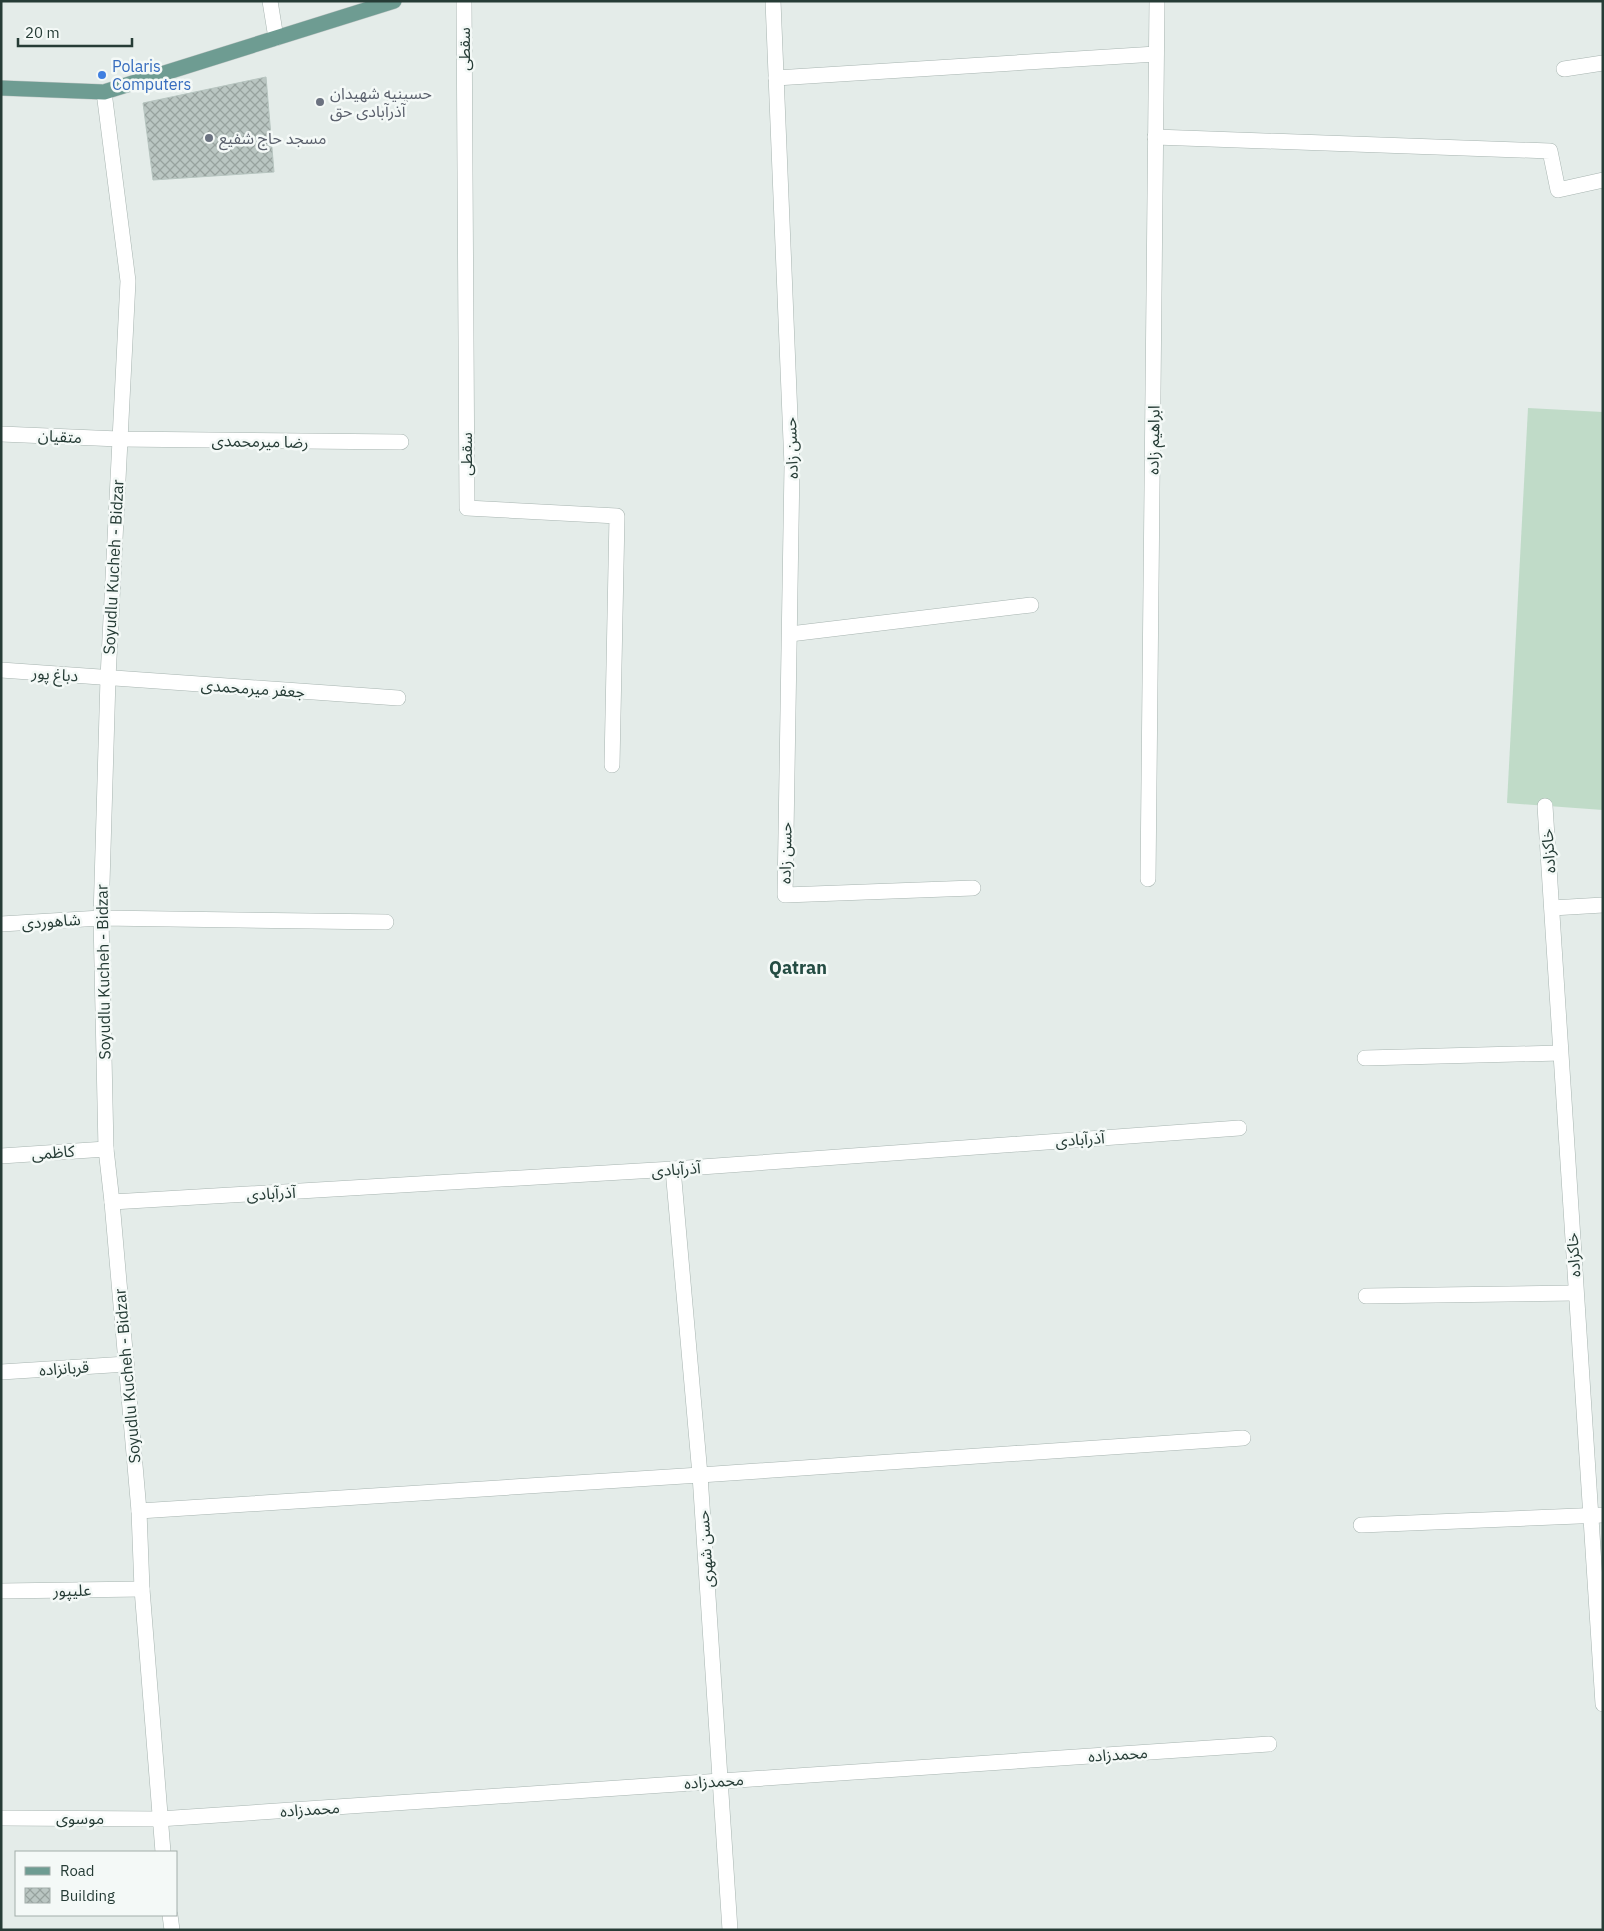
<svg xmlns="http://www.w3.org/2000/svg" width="1604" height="1931" font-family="'IBM Plex Sans','Noto Sans Arabic',sans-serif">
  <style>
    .garden { fill: #c0dbc8 }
    .building { fill: url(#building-cross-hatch); stroke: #b7c5c0 }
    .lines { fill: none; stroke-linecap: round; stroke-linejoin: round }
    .minor-casing { stroke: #a7b4b0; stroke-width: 16 }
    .major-casing { stroke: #c2c8c7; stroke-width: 16 }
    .minor { stroke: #fff; stroke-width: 15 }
    .major { stroke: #6e9c92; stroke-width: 15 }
    .shop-dot { fill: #3f7fe0; stroke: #f4f9f7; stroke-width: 2 }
    .worship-dot { fill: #6b7280; stroke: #f4f9f7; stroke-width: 2 }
    .labels { text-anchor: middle; stroke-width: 5; stroke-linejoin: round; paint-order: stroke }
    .street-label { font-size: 16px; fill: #263c36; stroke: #f4f9f7 }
    .shop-label { font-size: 16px; fill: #366cbe; stroke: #f4f9f7; text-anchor: start }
    .worship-label { font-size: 16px; fill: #5b616d; stroke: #f4f9f7; text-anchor: start }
    .neighbourhood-label { font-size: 18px; font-weight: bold; fill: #244c43; stroke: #f4f9f7 }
  </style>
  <defs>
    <pattern id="building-cross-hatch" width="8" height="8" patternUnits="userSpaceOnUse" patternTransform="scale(1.25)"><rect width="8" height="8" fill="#bac6c2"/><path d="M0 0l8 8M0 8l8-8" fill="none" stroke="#97a29e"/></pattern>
  </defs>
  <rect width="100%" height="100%" fill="#e4ece9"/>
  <!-- garden -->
  <polygon class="garden" points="1528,408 1603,412 1603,810 1507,803"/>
  <!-- building -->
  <polygon class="building" points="266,77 274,172 153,180 143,103"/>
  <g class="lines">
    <!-- minor casing -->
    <g class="minor-casing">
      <g id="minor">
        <polyline points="270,1 276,38"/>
        <polyline points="464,1 467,508 617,516 612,765"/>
        <polyline points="773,1 792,466 785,895 973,888"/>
        <polyline points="1564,69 1603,63"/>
        <polyline points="776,78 1156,54"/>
        <polyline points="104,92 128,281 108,678 101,918 106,1149 112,1202 139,1511 142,1589 163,1852"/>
        <polyline points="1155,137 1550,151 1558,190 1603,180"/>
        <polyline points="1,434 119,439 401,442"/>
        <polyline points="790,634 1031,605"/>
        <polyline points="1,670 398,698"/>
        <polyline points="1545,806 1603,1704"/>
        <polyline points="1148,879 1157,1"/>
        <polyline points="1552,908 1603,905"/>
        <polyline points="1,924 101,918 386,922"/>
        <polyline points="1365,1058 1560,1053"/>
        <polyline points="1,1156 106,1149"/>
        <polyline points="673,1169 700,1475 730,1930"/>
        <polyline points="112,1202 673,1169 1239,1128"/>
        <polyline points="1366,1296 1575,1293"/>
        <polyline points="1,1372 127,1364"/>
        <polyline points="139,1511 700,1475 1243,1438"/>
        <polyline points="1361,1525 1603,1515"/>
        <polyline points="1,1591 142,1589"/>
        <polyline points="1,1818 159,1819 1269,1744"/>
        <polyline points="170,1915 172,1930"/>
      </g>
    </g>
    <!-- major casing -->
    <g class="major-casing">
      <polyline id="major" points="1,88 104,92 394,1"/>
    </g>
    <!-- minor -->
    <use href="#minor" class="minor"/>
    <!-- major -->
    <use href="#major" class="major"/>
  </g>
  <!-- markers -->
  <circle class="shop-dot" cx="102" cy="75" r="5"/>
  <g class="worship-dot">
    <circle cx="320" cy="102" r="5"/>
    <circle cx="209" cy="138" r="5"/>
  </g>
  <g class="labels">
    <!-- street labels -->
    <g class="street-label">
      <text transform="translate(464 49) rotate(-90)" y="6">سقطی</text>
      <text transform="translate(60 436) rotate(3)" y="6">متقیان</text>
      <text transform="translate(1153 440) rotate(-89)" y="6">ابراهیم زاده</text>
      <text transform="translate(260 441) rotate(1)" y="6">رضا میرمحمدی</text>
      <text transform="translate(791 448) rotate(-92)" y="6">حسن زاده</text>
      <text transform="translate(466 454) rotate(-90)" y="6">سقطی</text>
      <text transform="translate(113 567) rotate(-87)" y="6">Soyudlu Kucheh - Bidzar</text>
      <text transform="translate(55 674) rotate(4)" y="6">دباغ پور</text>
      <text transform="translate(253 688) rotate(4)" y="6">جعفر میرمحمدی</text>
      <text transform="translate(1548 851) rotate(-94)" y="6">خاکزاده</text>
      <text transform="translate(785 853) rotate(-89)" y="6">حسن زاده</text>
      <text transform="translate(51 921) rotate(-4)" y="6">شاهوردی</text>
      <text transform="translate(103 972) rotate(-91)" y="6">Soyudlu Kucheh - Bidzar</text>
      <text transform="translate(1080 1139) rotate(-4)" y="6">آذرآبادی</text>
      <text transform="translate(53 1152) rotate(-4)" y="6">کاظمی</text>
      <text transform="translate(676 1169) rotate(-4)" y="6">آذرآبادی</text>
      <text transform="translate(271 1193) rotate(-3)" y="6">آذرآبادی</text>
      <text transform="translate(1573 1255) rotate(-94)" y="6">خاکزاده</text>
      <text transform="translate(64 1368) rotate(-4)" y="6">قربانزاده</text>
      <text transform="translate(127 1376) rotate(-95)" y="6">Soyudlu Kucheh - Bidzar</text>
      <text transform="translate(705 1549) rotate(-94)" y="6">حسن شهری</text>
      <text transform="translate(72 1590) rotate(-1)" y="6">علیپور</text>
      <text transform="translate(1118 1754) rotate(-4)" y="6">محمدزاده</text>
      <text transform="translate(714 1781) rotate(-4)" y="6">محمدزاده</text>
      <text transform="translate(310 1809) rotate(-4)" y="6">محمدزاده</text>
      <text x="80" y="1824">موسوی</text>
    </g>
    <!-- shop labels -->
    <g class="shop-label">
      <text x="112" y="72">Polaris<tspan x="112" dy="18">Computers</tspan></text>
    </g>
    <!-- worship labels -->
    <g class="worship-label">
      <text x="330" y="99">حسینیه شهیدان<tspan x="330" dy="18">آذرآبادی حق</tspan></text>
      <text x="219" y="144">مسجد حاج شفیع</text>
    </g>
    <!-- neighbourhood labels -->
    <g class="neighbourhood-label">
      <text x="798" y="974">Qatran</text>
    </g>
  </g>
  <!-- border -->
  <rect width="1604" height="1931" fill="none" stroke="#263c36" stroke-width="5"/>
  <!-- legend -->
  <rect x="15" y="1851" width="162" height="65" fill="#f4f9f7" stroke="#a2adaa"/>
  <rect x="25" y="1867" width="25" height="8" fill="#6e9c92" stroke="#a2adaa"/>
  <text x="60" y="1876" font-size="15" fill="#263c36">Road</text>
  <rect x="25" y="1888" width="25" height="15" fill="url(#building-cross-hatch)" stroke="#a2adaa"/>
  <text x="60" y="1901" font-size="15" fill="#263c36">Building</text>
  <!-- scale -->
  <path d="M18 38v8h114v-8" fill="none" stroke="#263c36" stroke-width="2.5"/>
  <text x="25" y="38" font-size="15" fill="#263c36" stroke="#f4f9f7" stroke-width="4" paint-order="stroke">20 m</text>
</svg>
